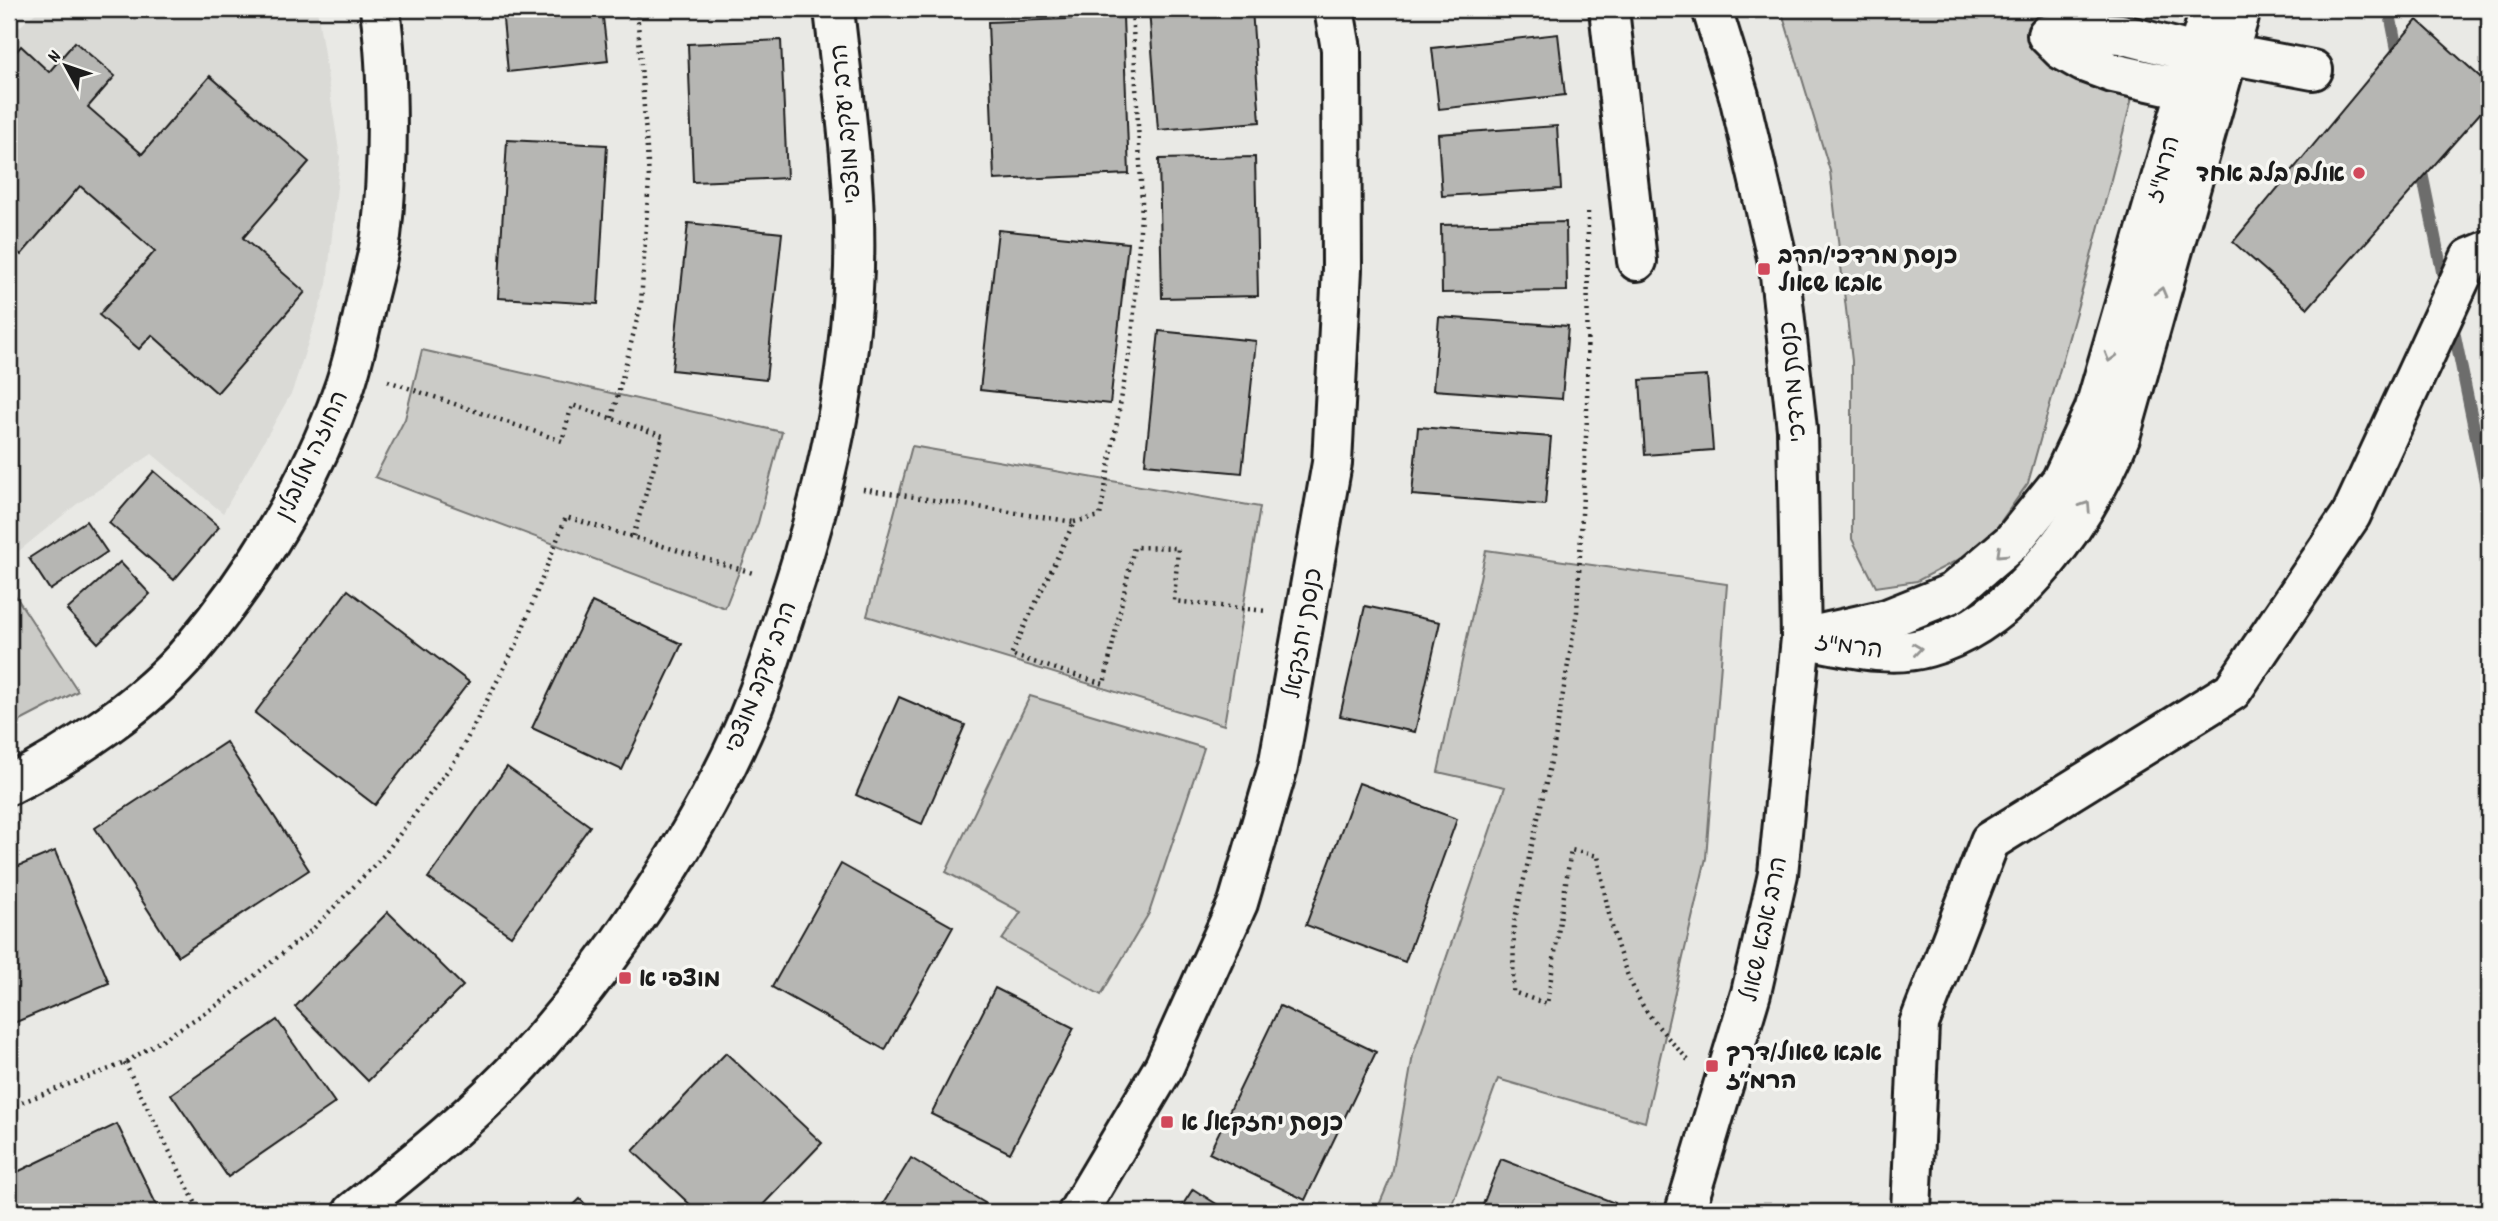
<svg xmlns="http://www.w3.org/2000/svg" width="2498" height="1221" font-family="Dekko,'Playpen Sans Hebrew',sans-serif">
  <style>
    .built { fill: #dadad6 }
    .green { fill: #cbcbc7; stroke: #747472; stroke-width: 2 }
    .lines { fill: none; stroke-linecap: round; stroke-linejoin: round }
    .stream { stroke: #6d6d6c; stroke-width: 12 }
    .building { fill: #b6b6b3; stroke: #1c1c1c; stroke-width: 2 }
    .minor-casing { stroke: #1c1c1c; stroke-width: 44 }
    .path { stroke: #1c1c1c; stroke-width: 4.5; stroke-dasharray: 2 5; stroke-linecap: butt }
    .minor { stroke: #f6f6f2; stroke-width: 38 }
    .oneway { stroke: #949492 }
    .poi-dot { fill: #d1495b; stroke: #f6f6f2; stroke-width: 2.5 }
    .labels { text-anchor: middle; stroke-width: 7; stroke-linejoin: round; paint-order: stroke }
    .street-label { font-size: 24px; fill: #1c1c1c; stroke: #f6f6f2 }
    .poi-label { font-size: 24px; font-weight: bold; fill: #1c1c1c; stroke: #f6f6f2; text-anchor: start }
  </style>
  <rect width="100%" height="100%" fill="#e9e9e5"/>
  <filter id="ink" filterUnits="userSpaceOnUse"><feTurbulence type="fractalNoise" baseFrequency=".0143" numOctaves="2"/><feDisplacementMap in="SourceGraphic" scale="14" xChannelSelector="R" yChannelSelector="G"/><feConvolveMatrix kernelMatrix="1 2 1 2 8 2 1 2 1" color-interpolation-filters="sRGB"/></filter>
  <g filter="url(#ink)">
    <!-- built -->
    <polygon class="built" points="40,9 317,9 340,157 327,284 292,392 223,513 152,454 77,504 9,559 9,36"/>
    <!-- green -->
    <g class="green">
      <polygon points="1781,9 2155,9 2085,280 2028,483 1983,547 1917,581 1876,587 1852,539 1852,361 1830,171"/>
      <polygon points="422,350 782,432 758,523 725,608 375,477 405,419"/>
      <polygon points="912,446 1260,507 1224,725 867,616"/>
      <polygon points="1486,550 1727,584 1706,858 1645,1122 1498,1079 1449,1212 1376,1212 1392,1175 1413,1055 1505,787 1438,772"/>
      <polygon points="9,586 78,691 9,727"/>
      <polygon points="1030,696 1204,748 1149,913 1101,995 1002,940 1021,912 946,872"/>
    </g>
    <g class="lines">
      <!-- stream -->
      <g class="stream">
        <polyline points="2389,9 2399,60"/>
        <polyline points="2420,163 2445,286"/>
        <polyline points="2452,321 2489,501"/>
        <polyline points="2486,1212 2489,1179"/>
      </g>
    </g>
    <!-- building -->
    <g class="building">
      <polygon points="502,9 602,9 608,61 508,72"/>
      <polygon points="1149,9 1252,9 1260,122 1158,130"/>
      <polygon points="1123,17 1129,174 994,180 988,22"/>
      <polygon points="2417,20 2489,85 2489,103 2308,308 2233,242"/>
      <polygon points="1558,34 1565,95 1439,109 1432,48"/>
      <polygon points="781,40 787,178 693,182 688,44"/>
      <polygon points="75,42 115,76 88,107 142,154 210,76 309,162 243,238 305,292 217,393 152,335 139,349 99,315 155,251 80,186 21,255 9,244 9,60 21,46 49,72"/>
      <polygon points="1557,126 1561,189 1442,196 1438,134"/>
      <polygon points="507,140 607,145 598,304 498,298"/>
      <polygon points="1255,157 1258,296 1162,298 1159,159"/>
      <polygon points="1566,222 1567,291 1442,293 1441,225"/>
      <polygon points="688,223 782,233 766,380 672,370"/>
      <polygon points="998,230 1128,243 1110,404 980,390"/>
      <polygon points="1439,317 1568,326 1562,399 1433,390"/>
      <polygon points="1159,331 1256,341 1242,473 1145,464"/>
      <polygon points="1707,376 1713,450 1645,455 1640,380"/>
      <polygon points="1418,427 1551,437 1545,505 1412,495"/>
      <polygon points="154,471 219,527 174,580 109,523"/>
      <polygon points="86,521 107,552 50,590 29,558"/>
      <polygon points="120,562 150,594 98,643 67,610"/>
      <polygon points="348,590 469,682 375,805 255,713"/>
      <polygon points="592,602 682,644 622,770 532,728"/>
      <polygon points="1365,606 1440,622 1415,732 1340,716"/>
      <polygon points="899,697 965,725 922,824 856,795"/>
      <polygon points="226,742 309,870 178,956 95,828"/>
      <polygon points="507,767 590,826 511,936 428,878"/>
      <polygon points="1359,783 1457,819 1405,962 1306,925"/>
      <polygon points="55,851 109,983 9,1025 9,870"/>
      <polygon points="841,864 953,927 885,1050 772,987"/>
      <polygon points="388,912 463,986 368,1081 295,1007"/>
      <polygon points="995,988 1074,1028 1010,1153 931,1114"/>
      <polygon points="1280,1006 1376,1052 1305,1200 1209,1153"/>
      <polygon points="277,1020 335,1103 228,1177 171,1094"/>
      <polygon points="726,1053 822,1143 756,1212 698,1212 633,1151"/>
      <polygon points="117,1124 160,1212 9,1212 9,1176"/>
      <polygon points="911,1158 985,1203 980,1212 878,1212"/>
      <polygon points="1501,1159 1615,1203 1611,1212 1480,1212"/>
      <polygon points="1193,1189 1229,1212 1178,1212"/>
      <polygon points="580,1199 593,1212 566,1212"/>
    </g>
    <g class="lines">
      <!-- minor casing -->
      <g class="minor-casing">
        <g id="minor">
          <polyline points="1609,9 1637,261"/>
          <polygon points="2070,31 2121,34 2195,53 2221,77 2185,89 2113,73 2083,62 2062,50 2047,35"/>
          <polyline points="2228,54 2313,70"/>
          <polyline points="1820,634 1887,619 1952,593 2012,542 2061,481 2094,411 2210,9"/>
          <path d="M1801 638C1841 645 1888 659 1928 647 2017 622 2087 518 2120 437L2241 9"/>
          <path d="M9 785C69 755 148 702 191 650 254 575 311 483 343 391 354 361 360 329 367 298 372 278 378 257 381 236 389 170 389 75 380 9"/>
          <path d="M353 1212C411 1165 471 1118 522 1063 606 971 691 846 742 733 760 693 773 651 786 610 821 505 847 400 853 289 859 196 844 101 834 9"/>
          <polyline points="1078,1212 1164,1067 1238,903 1278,767 1332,463 1342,269 1341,49 1334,9"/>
          <polyline points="1685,1212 1751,993 1778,874 1801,638 1797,429 1779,266 1739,96 1712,9"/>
          <polyline points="1911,1212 1919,1024 1990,841 2232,691 2351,515 2470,258 2489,250"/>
        </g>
      </g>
      <!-- path -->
      <g class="path">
        <path d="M1588 212 1587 417 1577 612 1552 757 1514 923 1513 992 1547 1004 1571 850 1598 856C1607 908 1616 960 1643 1006 1655 1025 1673 1043 1688 1060"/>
        <polyline points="388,381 562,441 572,405 663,436 633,537"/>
        <polyline points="612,418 641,304 649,178 637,9"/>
        <polyline points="863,489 1074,522 1011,655 1104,684 1134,547 1178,548 1174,601 1266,611"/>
        <polyline points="1074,522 1100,516 1132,339 1142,202 1132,9"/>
        <polyline points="125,1063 200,1212"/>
        <polyline points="9,1107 125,1063 219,1004 313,929 384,855 457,758 517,643 566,517 756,574"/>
      </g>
      <!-- minor -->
      <use href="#minor" class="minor"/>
    </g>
    <!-- one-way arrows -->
    <defs><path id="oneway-chevron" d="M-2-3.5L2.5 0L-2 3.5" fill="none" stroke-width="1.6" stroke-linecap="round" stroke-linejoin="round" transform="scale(1.75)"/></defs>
    <g class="oneway">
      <use href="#oneway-chevron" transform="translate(2161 292) rotate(-75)"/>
      <use href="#oneway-chevron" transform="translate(2110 357) rotate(106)"/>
      <use href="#oneway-chevron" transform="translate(2086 506) rotate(-57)"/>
      <use href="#oneway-chevron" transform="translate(2001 553) rotate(137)"/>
      <use href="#oneway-chevron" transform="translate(1917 649) rotate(-8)"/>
    </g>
  </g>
  <!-- markers -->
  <g class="poi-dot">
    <circle cx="2359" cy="173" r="7"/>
    <rect x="1757" y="262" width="14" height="14" rx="3.5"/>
    <rect x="618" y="971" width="14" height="14" rx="3.5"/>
    <rect x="1705" y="1059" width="14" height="14" rx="3.5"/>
    <rect x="1160" y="1115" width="14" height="14" rx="3.5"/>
  </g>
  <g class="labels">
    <!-- street labels -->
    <g class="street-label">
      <text transform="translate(845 124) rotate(-95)" y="8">הרב יעקב מוצפי</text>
      <text transform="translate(2162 169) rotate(-74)" y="8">הרמ"ז</text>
      <text transform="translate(1792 382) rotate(-95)" y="8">כנסת מרדכי</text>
      <text transform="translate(311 455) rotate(-65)" y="8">החוזה מלובלין</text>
      <text transform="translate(1302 633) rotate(-80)" y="8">כנסת יחזקאל</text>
      <text transform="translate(1849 645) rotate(8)" y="8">הרמ"ז</text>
      <text transform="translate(760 677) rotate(-69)" y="8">הרב יעקב מוצפי</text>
      <text transform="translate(1763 929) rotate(-78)" y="8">הרב אבא שאול</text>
    </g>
    <!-- poi labels -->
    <g class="poi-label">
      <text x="2345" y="181" text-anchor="end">אולם בלב אחד</text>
      <text x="1778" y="263">כנסת מרדכי/הרב<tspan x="1778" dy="28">אבא שאול</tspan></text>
      <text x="639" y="986">מוצפי א</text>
      <text x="1726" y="1060">אבא שאול/דרך<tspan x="1726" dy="28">הרמ״ז</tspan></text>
      <text x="1181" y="1130">כנסת יחזקאל א</text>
    </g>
  </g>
  <!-- margin -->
  <rect width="2498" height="1221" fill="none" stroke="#f6f6f2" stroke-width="35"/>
  <rect x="18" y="18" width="2463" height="1186" fill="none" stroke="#1c1c1c" stroke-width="2.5" filter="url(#ink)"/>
  <!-- north arrow -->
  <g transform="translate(66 66) rotate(310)" stroke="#f6f6f2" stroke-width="5" paint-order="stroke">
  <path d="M0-5L12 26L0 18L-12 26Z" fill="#1c1c1c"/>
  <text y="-10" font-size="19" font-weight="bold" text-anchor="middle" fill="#1c1c1c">N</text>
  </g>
</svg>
